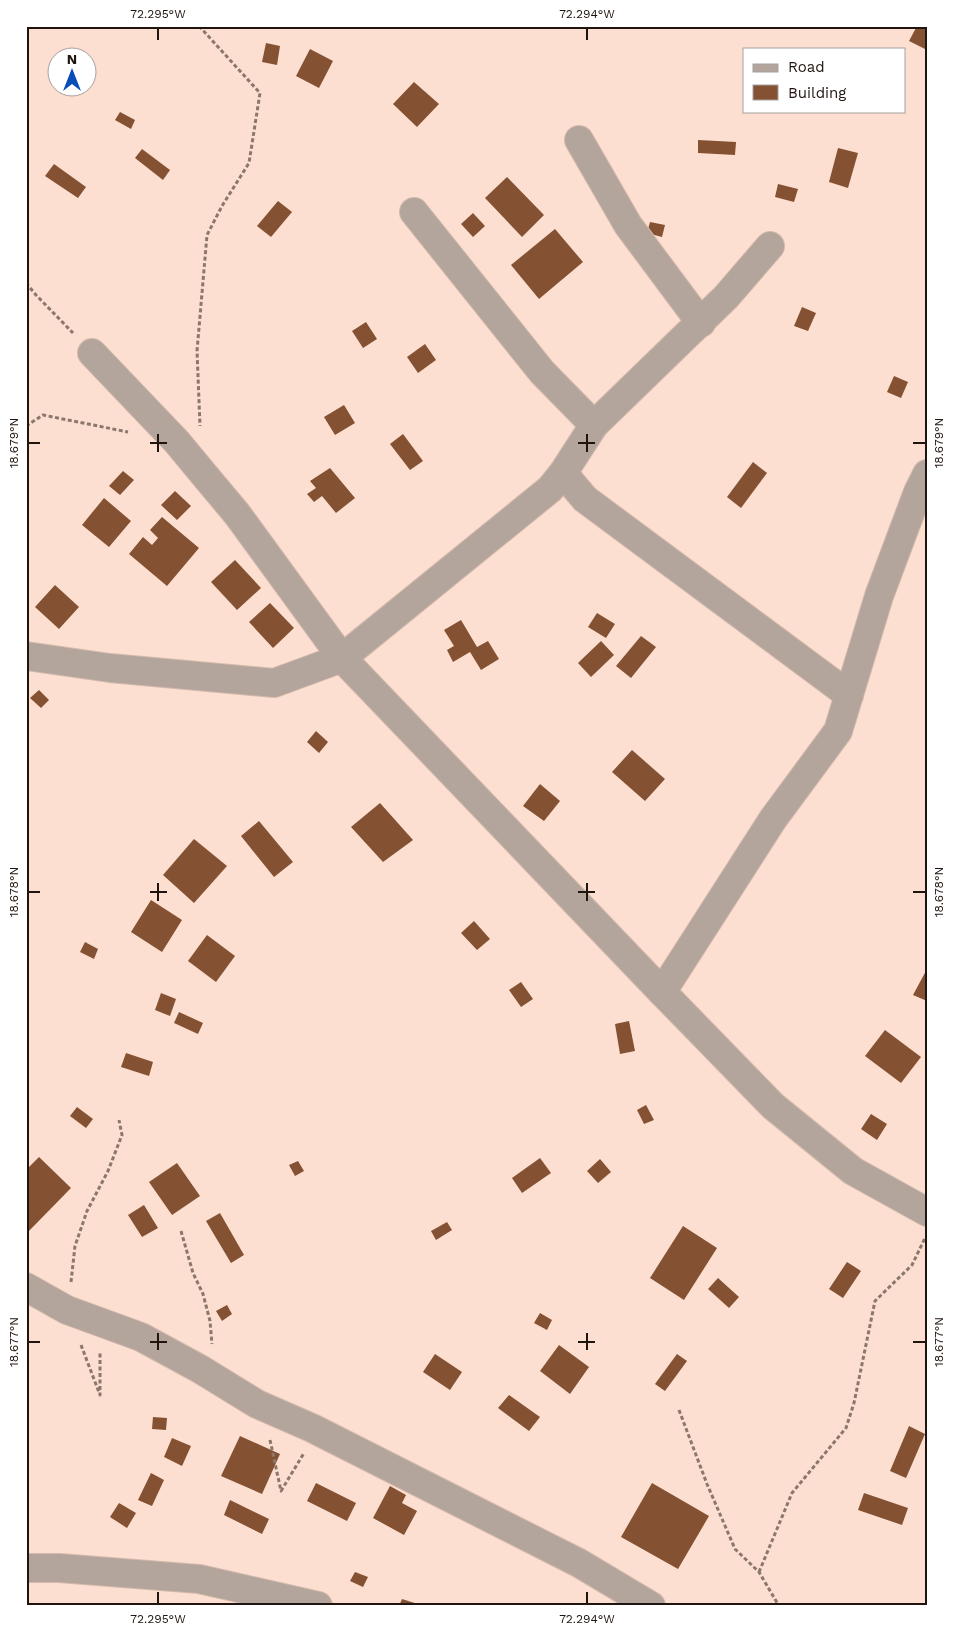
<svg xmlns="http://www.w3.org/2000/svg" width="953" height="1632" font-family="'Work Sans',sans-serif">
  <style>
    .building { fill: #845133 }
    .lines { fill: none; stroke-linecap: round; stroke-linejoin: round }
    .street-casing { stroke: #d4baad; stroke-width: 30 }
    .path { stroke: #8c776d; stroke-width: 3; stroke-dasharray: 4 2.5; stroke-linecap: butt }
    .street { stroke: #b3a49c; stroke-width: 28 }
    .ticks { fill: none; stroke: #20140e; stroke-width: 2 }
    .neatline { fill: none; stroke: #20140e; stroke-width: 2 }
    .ticks-label { font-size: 12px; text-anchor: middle; fill: #20140e }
  </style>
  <rect width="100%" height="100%" fill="#fcdfd0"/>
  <!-- building -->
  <g class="building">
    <polygon points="917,26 927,26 927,50 909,41"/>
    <polygon points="266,43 280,46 277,65 262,62"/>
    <polygon points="310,49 333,61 319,88 296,76"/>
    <polygon points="414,82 439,104 417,127 393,104"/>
    <polygon points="120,112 135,120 131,129 115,120"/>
    <polygon points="698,140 736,142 735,155 698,153"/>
    <polygon points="838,148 858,153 848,188 829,182"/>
    <polygon points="142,149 170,170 163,180 135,158"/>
    <polygon points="54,164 86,187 78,198 45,176"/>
    <polygon points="507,177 544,215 522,237 485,198"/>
    <polygon points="778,184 798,189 794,202 775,197"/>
    <polygon points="278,201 292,212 271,237 257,226"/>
    <polygon points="473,213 485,226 473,237 461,224"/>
    <polygon points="650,222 665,225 662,237 647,233"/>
    <polygon points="555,229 583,262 539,299 511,265"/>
    <polygon points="802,307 816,313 808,331 794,326"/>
    <polygon points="366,322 377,339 363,348 352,331"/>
    <polygon points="425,344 436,360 418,373 407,357"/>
    <polygon points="894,376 908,382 901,398 887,392"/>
    <polygon points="344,405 355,423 335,435 324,417"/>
    <polygon points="403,434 423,461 410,470 390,444"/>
    <polygon points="753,462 767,473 741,508 727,497"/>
    <polygon points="330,468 355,498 336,513 322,496 314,502 307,494 316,488 310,481"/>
    <polygon points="123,471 134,480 120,495 109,486"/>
    <polygon points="175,491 191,506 177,520 161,505"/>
    <polygon points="104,498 131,521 109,547 82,525"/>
    <polygon points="162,517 199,548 167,586 129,554 143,537 152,545 158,538 150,530"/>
    <polygon points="235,560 261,588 237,610 211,582"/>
    <polygon points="55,585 79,607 59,629 35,607"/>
    <polygon points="270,603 294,628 273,648 249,622"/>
    <polygon points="597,613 615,624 606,638 588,627"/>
    <polygon points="461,620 477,647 488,641 499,659 481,670 470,652 453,662 447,650 454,646 444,630"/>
    <polygon points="641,636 656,647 631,678 616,666"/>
    <polygon points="601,641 614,655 591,677 578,663"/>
    <polygon points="39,690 49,700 41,708 30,698"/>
    <polygon points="316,731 328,742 319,753 307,742"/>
    <polygon points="632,750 665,779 645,801 612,772"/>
    <polygon points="540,784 560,801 544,821 523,806"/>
    <polygon points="380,803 413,840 383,862 351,827"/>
    <polygon points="259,821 293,862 274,877 241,836"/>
    <polygon points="194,839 227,866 194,903 163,875"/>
    <polygon points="151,900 182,920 162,952 131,932"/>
    <polygon points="474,921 490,939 477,950 461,933"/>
    <polygon points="207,935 235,956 216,982 188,961"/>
    <polygon points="85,942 98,949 94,959 80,952"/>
    <polygon points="927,969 927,1001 913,995"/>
    <polygon points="521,982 533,999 521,1007 509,990"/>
    <polygon points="161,993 176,999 170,1016 155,1010"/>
    <polygon points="179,1012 203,1023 198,1034 174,1023"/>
    <polygon points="629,1021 635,1051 620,1054 615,1024"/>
    <polygon points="885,1030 921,1057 901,1083 865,1056"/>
    <polygon points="126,1053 153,1062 149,1076 121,1067"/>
    <polygon points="646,1105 654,1120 644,1124 637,1110"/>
    <polygon points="77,1107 93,1119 86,1128 70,1116"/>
    <polygon points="871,1114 887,1124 877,1140 861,1129"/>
    <polygon points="39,1157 71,1188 26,1234 26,1170"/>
    <polygon points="540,1158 551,1173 522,1193 512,1178"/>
    <polygon points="600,1159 611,1172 598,1183 587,1171"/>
    <polygon points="298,1161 304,1171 295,1176 289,1165"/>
    <polygon points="177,1163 200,1196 172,1215 149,1182"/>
    <polygon points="144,1205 158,1228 142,1237 128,1215"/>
    <polygon points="220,1213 244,1255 231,1263 206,1221"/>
    <polygon points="447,1222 452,1230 436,1240 431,1231"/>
    <polygon points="683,1226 717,1248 684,1300 650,1278"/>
    <polygon points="847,1262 861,1271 843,1298 829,1289"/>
    <polygon points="718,1278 739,1297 729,1308 708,1289"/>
    <polygon points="227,1305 232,1314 222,1321 216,1311"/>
    <polygon points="540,1313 552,1320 547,1330 534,1323"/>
    <polygon points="559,1345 589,1367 570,1394 540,1371"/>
    <polygon points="435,1354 462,1372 450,1390 423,1372"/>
    <polygon points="677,1354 687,1361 665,1391 655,1384"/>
    <polygon points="509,1395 540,1417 529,1431 498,1408"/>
    <polygon points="153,1417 167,1418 166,1430 152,1429"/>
    <polygon points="909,1426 925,1434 906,1478 890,1471"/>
    <polygon points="240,1436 280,1454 262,1494 221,1476"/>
    <polygon points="172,1438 191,1446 182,1466 164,1457"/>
    <polygon points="151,1473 164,1480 152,1506 138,1500"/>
    <polygon points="316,1483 356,1503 347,1521 307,1501"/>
    <polygon points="652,1483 709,1516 678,1569 621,1537"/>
    <polygon points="390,1486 406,1495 402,1503 417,1511 404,1535 373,1518"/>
    <polygon points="864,1493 908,1508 902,1525 858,1510"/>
    <polygon points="230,1500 269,1519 262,1534 224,1515"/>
    <polygon points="119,1503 136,1513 127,1528 110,1517"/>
    <polygon points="355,1572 368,1577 363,1587 350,1581"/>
    <polygon points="402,1599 421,1605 421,1606 399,1606"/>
  </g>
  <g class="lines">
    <!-- street casing -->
    <g class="street-casing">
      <g id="street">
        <polyline points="579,140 628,225 701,323"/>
        <polyline points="414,212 542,372 594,425"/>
        <polyline points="92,353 177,442 206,477 237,514 342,658 662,992 773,1106 853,1171 927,1212"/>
        <polyline points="563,473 594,425 726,297 770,246"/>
        <polyline points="26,656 110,668 274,683 342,658 550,489 563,473 585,499 849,695"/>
        <polyline points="662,992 773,819 838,731 879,596 918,492 927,474"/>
        <polyline points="26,1287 67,1310 141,1337 200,1369 257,1404 312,1428 579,1563 651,1606"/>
        <polyline points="26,1568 59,1568 199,1579 318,1606"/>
      </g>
    </g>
    <!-- path -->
    <g class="path">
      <polyline points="199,26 260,93 249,163 222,206 207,235 197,351 200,426"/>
      <polyline points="26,283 36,295 73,333"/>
      <polyline points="26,426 43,415 128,432"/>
      <polyline points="181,1231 193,1273 203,1294 210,1321 212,1344"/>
      <polyline points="71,1282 75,1246 87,1211 108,1171 122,1135 119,1120"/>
      <polyline points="81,1345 100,1395 100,1351"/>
      <polyline points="679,1410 707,1484 735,1549 759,1572 779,1606"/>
      <polyline points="270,1440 281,1491 304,1453"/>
      <polyline points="759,1572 792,1493 846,1428 854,1403 875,1301 912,1265 925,1238"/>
    </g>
    <!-- street -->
    <use href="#street" class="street"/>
  </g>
  <!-- ticks -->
  <path class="ticks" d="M158 28V40M587 28V40M158 434V452M587 434V452M28 443H40M150 443H167M578 443H595M913 443H926M158 883V901M587 883V901M28 892H40M150 892H167M578 892H595M913 892H926M158 1333V1350M587 1333V1350M28 1342H40M150 1342H167M578 1342H595M913 1342H926M158 1592V1604M587 1592V1604"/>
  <!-- border -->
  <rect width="953" height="1632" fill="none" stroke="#ffffff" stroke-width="55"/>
  <!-- legend -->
  <rect x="743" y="48" width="162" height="65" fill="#ffffff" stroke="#a6a19f"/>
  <rect x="753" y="64" width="25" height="8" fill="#b3a49c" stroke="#a6a19f"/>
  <text x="788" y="72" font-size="15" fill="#20140e">Road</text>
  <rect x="753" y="85" width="25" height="15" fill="#845133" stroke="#a6a19f"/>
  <text x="788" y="98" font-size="15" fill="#20140e">Building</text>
  <!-- north arrow -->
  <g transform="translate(72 72)"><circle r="24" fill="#ffffff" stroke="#a6a19f"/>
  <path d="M0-4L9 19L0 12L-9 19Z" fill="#074eb8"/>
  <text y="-8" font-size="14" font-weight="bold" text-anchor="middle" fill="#20140e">N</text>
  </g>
  <rect x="28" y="28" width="898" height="1576" class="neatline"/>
  <g class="ticks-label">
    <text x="158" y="18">72.295°W</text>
    <text x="587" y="18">72.294°W</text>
    <text transform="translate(14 443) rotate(-90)" y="4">18.679°N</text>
    <text transform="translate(939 443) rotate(-90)" y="4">18.679°N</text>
    <text transform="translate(14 892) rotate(-90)" y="4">18.678°N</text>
    <text transform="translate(939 892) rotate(-90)" y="4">18.678°N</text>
    <text transform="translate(14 1342) rotate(-90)" y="4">18.677°N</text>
    <text transform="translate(939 1342) rotate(-90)" y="4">18.677°N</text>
    <text x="158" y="1623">72.295°W</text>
    <text x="587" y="1623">72.294°W</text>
  </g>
</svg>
